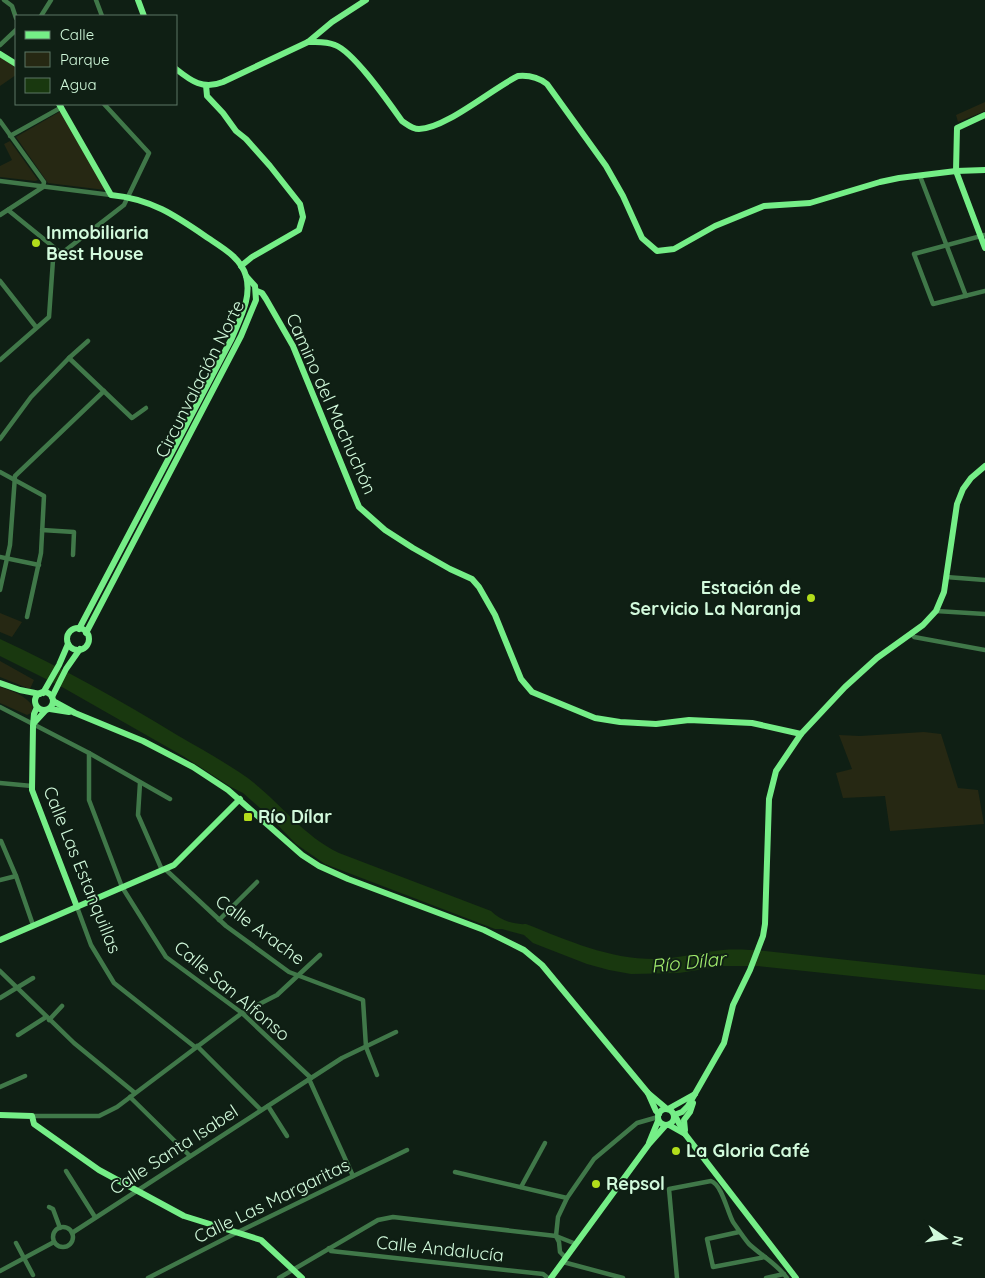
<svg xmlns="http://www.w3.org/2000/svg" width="985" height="1278" font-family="Quicksand,sans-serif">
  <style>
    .green { fill: #262813 }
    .water { fill: #19380f }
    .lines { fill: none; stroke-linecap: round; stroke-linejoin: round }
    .street { stroke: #407849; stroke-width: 4.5 }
    .secondary { stroke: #75ee87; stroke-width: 6 }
    .poi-dot { fill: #b2dd1b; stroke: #0f1f14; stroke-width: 2 }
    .labels { text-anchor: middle; stroke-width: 4; stroke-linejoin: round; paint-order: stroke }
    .poi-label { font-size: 18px; font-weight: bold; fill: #d2fadc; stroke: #0f1f14; text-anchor: start }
    .street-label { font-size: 18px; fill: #d2fadc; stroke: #0f1f14 }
    .water-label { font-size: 19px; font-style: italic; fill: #a2ed6d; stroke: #0f1f14 }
  </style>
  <rect width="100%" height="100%" fill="#0f1f14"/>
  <!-- green -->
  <g class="green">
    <polygon points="0,55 16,68 16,75 0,86"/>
    <polygon points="985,102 985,111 958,122 956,115"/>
    <polygon points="61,111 105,190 48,183 16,137"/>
    <polygon points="10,141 38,180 35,181 0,177 0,166 12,160 4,144"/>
    <polygon points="0,613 22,622 12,637 0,632"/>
    <polygon points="0,661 34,680 30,689 0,677"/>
    <path d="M0 687C12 691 26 695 33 707L31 713 27 715 0 703Z"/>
    <polygon points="924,732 941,734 958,788 978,790 984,824 890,831 885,796 843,798 836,773 852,769 839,735 860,736"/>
  </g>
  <!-- water -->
  <path class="water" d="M0 639C61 667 120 700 177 735 198 747 219 759 239 772 276 796 298 833 339 853L491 911C500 920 513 925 526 924 569 941 611 960 658 959 680 958 701 952 723 950 737 949 751 950 765 951L985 975V990L758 966H723L679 973 631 974 609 970 587 964 533 943 524 935 502 929H495L325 864 296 844 267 814 243 793 231 787 183 756 62 687 0 656Z"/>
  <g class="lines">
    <!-- street -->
    <g class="street">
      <polyline points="4,0 12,6 16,18"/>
      <polyline points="96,0 102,16"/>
      <polyline points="41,16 51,0"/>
      <polyline points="0,45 16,30"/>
      <polyline points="0,121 44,182 43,187 0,215"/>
      <polyline points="10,136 62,107"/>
      <polyline points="920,176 966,296"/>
      <polyline points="0,181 111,195"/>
      <polyline points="8,210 61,253"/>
      <polyline points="985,235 914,254 933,304 985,291"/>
      <polyline points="0,281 36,327"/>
      <polyline points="69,358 132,418 146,408"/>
      <polyline points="0,360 49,317 53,260 124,205 149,153 104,104"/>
      <polyline points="0,439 31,397 69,358 88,341"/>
      <polyline points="0,472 44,496 41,553 27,617"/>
      <polyline points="42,530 74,532 73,555"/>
      <polyline points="0,557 39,565"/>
      <polyline points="946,577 985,580"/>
      <polyline points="0,590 10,545 15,476 104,391"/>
      <polyline points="936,611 985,614"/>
      <polyline points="911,633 914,637 985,650"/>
      <polyline points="0,707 89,753 170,799"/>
      <polyline points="89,753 89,800 122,887 166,957 242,1013 311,1078"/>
      <polyline points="0,783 32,786"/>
      <polyline points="140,783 138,815 162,870"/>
      <polyline points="0,841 1,841 16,876 33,925"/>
      <polyline points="165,869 226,926 289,972 363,1000 366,1047 377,1075"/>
      <polyline points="0,880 16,876"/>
      <polyline points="77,907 91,945 114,983 195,1047"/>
      <polyline points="219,920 257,882"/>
      <polyline points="0,971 74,1043 135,1093"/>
      <polyline points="0,998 33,978"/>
      <polyline points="49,1020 62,1006"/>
      <polyline points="18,1035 46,1017"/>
      <polyline points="197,1046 261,1110"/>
      <polyline points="309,1079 353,1176"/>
      <polyline points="0,1087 25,1076"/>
      <polyline points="130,1097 190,1156"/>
      <polyline points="268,1106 287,1136"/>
      <polyline points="32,1116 99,1116 117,1107 242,1013 277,995 320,955"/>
      <polyline points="66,1171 95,1217"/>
      <polyline points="455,1172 567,1198"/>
      <polyline points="521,1187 545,1143"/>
      <polyline points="49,1207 53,1209 60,1228"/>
      <circle cx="63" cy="1237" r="10"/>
      <polyline points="739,1232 707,1239 713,1267 765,1257"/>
      <polyline points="72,1233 342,1058 396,1032"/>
      <polyline points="556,1236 558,1217 567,1198 594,1159 637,1123 658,1117"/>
      <polyline points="556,1236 559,1242 560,1252 566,1258"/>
      <polyline points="16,1243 33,1275"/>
      <polyline points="329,1248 331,1251 543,1274 548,1278"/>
      <polyline points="563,1262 623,1278"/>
      <polyline points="0,1271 54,1242"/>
      <polyline points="148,1278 236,1233 407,1150"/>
      <polyline points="279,1278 378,1220 393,1217 556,1236 576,1244"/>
      <path d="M677 1278 669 1189 711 1181C722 1185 727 1211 733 1222 738 1229 743 1237 749 1244 762 1256 777 1264 787 1278"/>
      <polyline points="766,1278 784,1274"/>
    </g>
    <!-- secondary -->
    <g class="secondary">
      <polyline points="138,0 144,16"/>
      <path d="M308 42C318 42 326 41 335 45 354 52 389 103 402 121 408 125 412 129 419 129 445 129 493 88 518 76 529 75 538 77 547 84L606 166 623 196 642 238 657 251 674 249 715 226 764 206 810 203 880 182 899 178 956 171 985 170"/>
      <polyline points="0,54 16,64"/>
      <path d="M176 69C191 81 203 90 223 82L308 42 332 22 366 0"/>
      <polyline points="206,85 207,96 223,113 236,131 246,139 270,166 300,204 303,217 299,230 252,257 241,266"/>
      <path d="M59 104 111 195C152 199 176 216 208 238 223 248 241 258 246 276 252 298 240 318 232 338L79 629"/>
      <polyline points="985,115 957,128 956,171 985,248"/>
      <polyline points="257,291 262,293 266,299 293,346 359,507 385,530 413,548 450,569 472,579 479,587 495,615 521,679 532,692 595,718 620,722 656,724 689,720 752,723 801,734"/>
      <circle cx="78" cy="639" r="11"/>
      <polyline points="86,633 241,336 256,300 255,286 246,276"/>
      <polyline points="0,683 20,690 40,694"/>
      <circle cx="44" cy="701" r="9"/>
      <polyline points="43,693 59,665 68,644"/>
      <polyline points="52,697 66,669 80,649"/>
      <polyline points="53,701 75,713 143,741 193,767 228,790 302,855 319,866 348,879 484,930 524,950 542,965 648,1093 667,1109"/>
      <polyline points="37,707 34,714 33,726 32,790 77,907"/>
      <polyline points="50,709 69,712"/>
      <polyline points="34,723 45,711"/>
      <polyline points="0,940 174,865 240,799"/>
      <polyline points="648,1093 656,1111 659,1114"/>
      <circle cx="666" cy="1117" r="8"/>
      <polyline points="668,1109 695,1094"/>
      <polyline points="0,1115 32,1116 34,1124 99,1170 184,1216 261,1240 302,1278"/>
      <polyline points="674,1115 682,1112 688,1106 724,1043 733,1005 750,970 763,936 765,924 769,799 776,771 801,734 845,687 877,658 923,625 936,611 944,592 957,504 963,489 971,478 985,466"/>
      <polyline points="675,1116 685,1134 796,1278"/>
      <polyline points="669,1125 685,1134"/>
      <polyline points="685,1130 684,1120 690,1112 693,1103"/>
      <polyline points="649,1143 658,1121"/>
      <polyline points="551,1278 649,1144 665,1126"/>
    </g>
  </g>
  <!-- markers -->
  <g class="poi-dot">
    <circle cx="36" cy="243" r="5"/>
    <circle cx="811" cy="598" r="5"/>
    <rect x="243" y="812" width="10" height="10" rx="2.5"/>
    <circle cx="676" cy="1151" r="5"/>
    <circle cx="596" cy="1184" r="5"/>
  </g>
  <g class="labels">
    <!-- poi labels -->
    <g class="poi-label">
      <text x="46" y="239">Inmobiliaria<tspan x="46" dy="21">Best House</tspan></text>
      <text x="801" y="594" text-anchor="end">Estación de<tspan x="801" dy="21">Servicio La Naranja</tspan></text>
      <text x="258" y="823">Río Dílar</text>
      <text x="686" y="1157">La Gloria Café</text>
      <text x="606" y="1190">Repsol</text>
    </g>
    <!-- street labels -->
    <g class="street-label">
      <text transform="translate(200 379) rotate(-63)" y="6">Circunvalación Norte</text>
      <text transform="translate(331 404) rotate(66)" y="6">Camino del Machuchón</text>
      <text transform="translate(82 870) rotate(68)" y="6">Calle Las Estanquillas</text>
      <text transform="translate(260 930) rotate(36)" y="6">Calle Arache</text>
      <text transform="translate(232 991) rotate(40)" y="6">Calle San Alfonso</text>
      <text transform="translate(174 1150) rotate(-33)" y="6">Calle Santa Isabel</text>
      <text transform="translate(272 1201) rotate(-26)" y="6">Calle Las Margaritas</text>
      <text transform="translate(440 1249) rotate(6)" y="6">Calle Andalucía</text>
    </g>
    <!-- water labels -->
    <g class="water-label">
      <text transform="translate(688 962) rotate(-6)" y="7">Río Dílar</text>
    </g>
  </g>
  <!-- legend -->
  <rect x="15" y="15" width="162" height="90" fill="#0f1f14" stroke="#5d7764"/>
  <rect x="25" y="31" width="25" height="8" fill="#75ee87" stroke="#5d7764"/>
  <text x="60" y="40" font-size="15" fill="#d2fadc">Calle</text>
  <rect x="25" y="52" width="25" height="15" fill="#262813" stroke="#5d7764"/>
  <text x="60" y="65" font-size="15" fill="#d2fadc">Parque</text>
  <rect x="25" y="78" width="25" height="15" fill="#19380f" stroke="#5d7764"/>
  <text x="60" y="90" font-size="15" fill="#d2fadc">Agua</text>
  <!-- north arrow -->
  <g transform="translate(945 1238) rotate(103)" stroke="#0f1f14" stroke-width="4" paint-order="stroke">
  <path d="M0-4L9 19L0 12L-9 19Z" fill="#d2fadc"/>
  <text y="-8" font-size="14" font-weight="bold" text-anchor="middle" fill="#d2fadc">N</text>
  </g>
</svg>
